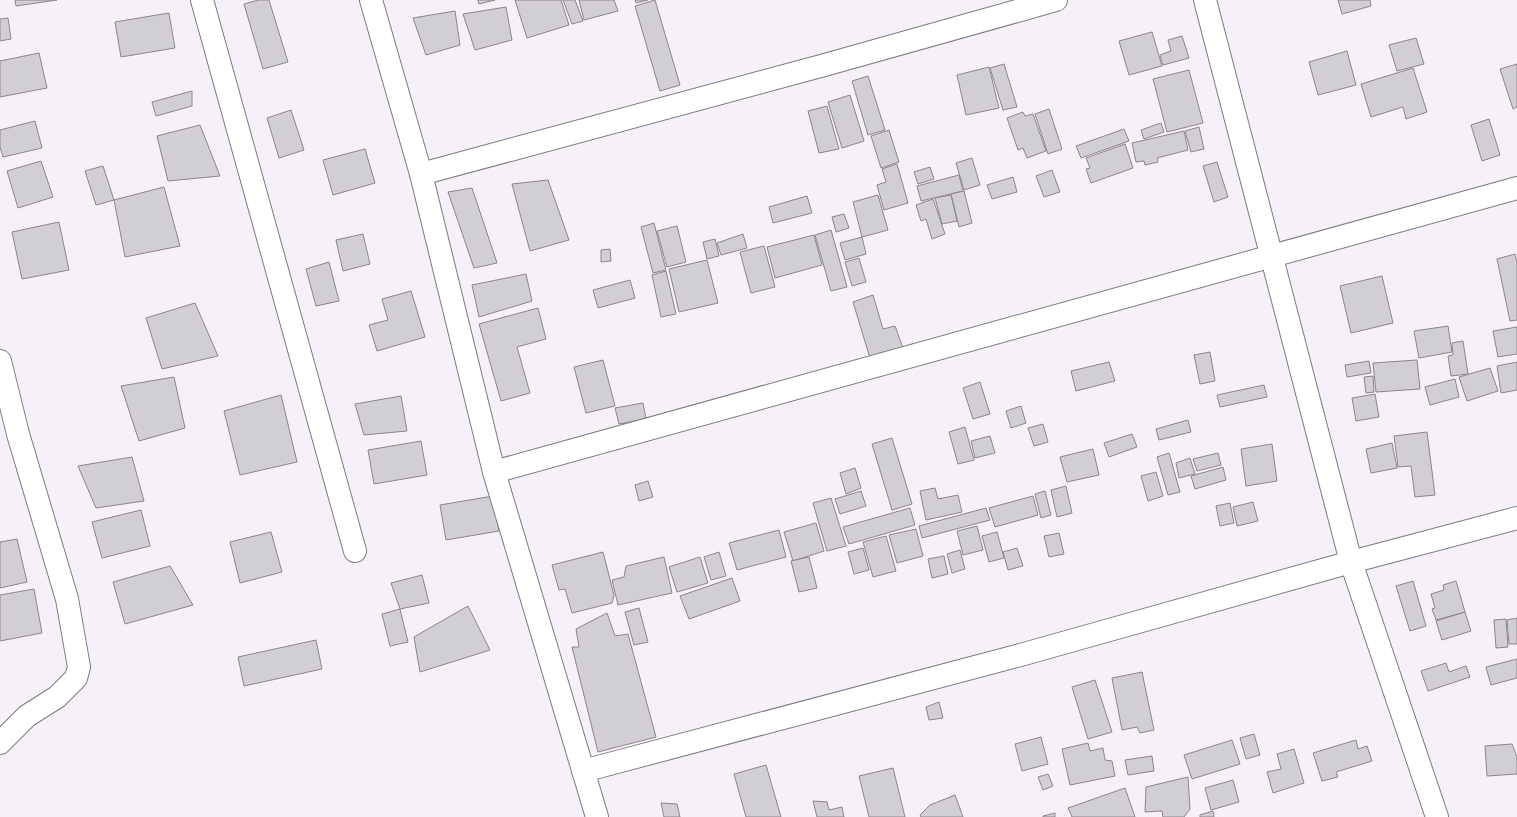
<svg xmlns="http://www.w3.org/2000/svg" width="1517" height="817" font-family="Lora,serif">
  <style>
    .building { fill: #d2ced5; stroke: #8b868d }
    .lines { fill: none; stroke-linecap: round; stroke-linejoin: round }
    .street-casing { stroke: #7e7980; stroke-width: 24 }
    .street { stroke: #fff; stroke-width: 22 }
  </style>
  <rect width="100%" height="100%" fill="#f6f1f9"/>
  <!-- building -->
  <g class="building">
    <polygon points="15,0 57,0 16,6"/>
    <polygon points="258,0 269,0 288,62 263,69 244,4"/>
    <polygon points="478,0 495,0 479,4"/>
    <polygon points="515,0 561,0 569,25 527,38"/>
    <polygon points="563,0 575,0 583,21 572,24"/>
    <polygon points="579,0 614,0 618,11 584,20"/>
    <polygon points="635,0 648,0 636,3"/>
    <polygon points="655,0 680,85 660,91 635,6"/>
    <polygon points="1338,0 1370,0 1371,6 1342,14"/>
    <polygon points="506,7 512,40 475,50 463,14"/>
    <polygon points="455,11 460,45 426,55 413,18"/>
    <polygon points="169,13 175,48 121,57 115,22"/>
    <polygon points="8,18 11,39 0,41 0,19"/>
    <polygon points="1152,32 1162,66 1129,75 1119,41"/>
    <polygon points="1182,36 1189,58 1163,65 1160,55 1171,51 1168,40"/>
    <polygon points="1416,38 1424,64 1397,71 1389,45"/>
    <polygon points="1347,51 1356,85 1318,95 1309,62"/>
    <polygon points="39,53 47,88 0,97 0,61"/>
    <polygon points="1004,64 1017,107 1003,110 990,68"/>
    <polygon points="1517,64 1517,107 1513,109 1500,69"/>
    <polygon points="989,67 999,108 966,115 957,75"/>
    <polygon points="1413,68 1427,112 1406,119 1403,107 1371,117 1361,84"/>
    <polygon points="1189,70 1203,123 1167,132 1153,79"/>
    <polygon points="868,76 885,130 868,135 852,81"/>
    <polygon points="192,91 192,106 156,116 152,102"/>
    <polygon points="850,95 864,141 842,148 828,102"/>
    <polygon points="827,106 839,149 819,153 808,111"/>
    <polygon points="1049,109 1062,149 1048,154 1035,114"/>
    <polygon points="291,110 304,150 279,158 267,118"/>
    <polygon points="1023,112 1025,116 1033,114 1046,151 1027,158 1023,148 1018,150 1007,118"/>
    <polygon points="1489,119 1500,155 1482,161 1471,125"/>
    <polygon points="35,121 42,148 3,157 0,147 0,130"/>
    <polygon points="1161,123 1164,132 1144,139 1141,130"/>
    <polygon points="200,125 220,176 168,181 157,136"/>
    <polygon points="1199,127 1204,149 1191,152 1185,131"/>
    <polygon points="1124,129 1129,141 1081,158 1076,146"/>
    <polygon points="889,130 899,162 881,168 871,136"/>
    <polygon points="1184,131 1188,150 1157,158 1158,162 1145,165 1144,161 1136,162 1132,143"/>
    <polygon points="1125,144 1133,168 1091,183 1086,169 1090,168 1086,158"/>
    <polygon points="365,149 375,183 333,195 323,160"/>
    <polygon points="972,158 980,185 964,190 956,163"/>
    <polygon points="41,161 53,197 18,208 7,171"/>
    <polygon points="1217,162 1228,197 1214,202 1203,166"/>
    <polygon points="897,164 908,203 884,210 877,185 886,182 882,169"/>
    <polygon points="103,166 114,200 96,205 85,171"/>
    <polygon points="930,167 934,179 918,184 914,172"/>
    <polygon points="1052,170 1060,192 1044,197 1036,176"/>
    <polygon points="959,175 963,191 921,201 917,186"/>
    <polygon points="1013,177 1017,192 992,199 987,185"/>
    <polygon points="548,180 569,240 530,251 512,184"/>
    <polygon points="164,187 180,246 125,257 114,200"/>
    <polygon points="472,188 497,263 474,268 448,192"/>
    <polygon points="964,191 972,223 959,227 951,194"/>
    <polygon points="878,195 888,230 862,237 853,202"/>
    <polygon points="951,195 957,221 942,224 935,198"/>
    <polygon points="807,196 812,213 773,223 769,207"/>
    <polygon points="933,199 945,234 932,239 926,219 921,221 916,205"/>
    <polygon points="844,214 849,228 836,232 832,217"/>
    <polygon points="59,222 69,270 22,279 12,232"/>
    <polygon points="654,223 666,270 653,273 641,227"/>
    <polygon points="677,226 686,262 667,267 657,231"/>
    <polygon points="831,230 847,287 831,291 815,235"/>
    <polygon points="363,234 370,264 343,271 336,240"/>
    <polygon points="743,234 747,248 721,255 717,243"/>
    <polygon points="814,235 822,265 775,278 767,247"/>
    <polygon points="862,237 866,254 845,260 840,243"/>
    <polygon points="715,239 719,256 707,259 703,242"/>
    <polygon points="764,246 775,287 751,293 740,252"/>
    <polygon points="610,249 611,261 601,262 601,250"/>
    <polygon points="1515,254 1517,262 1517,320 1510,321 1497,259"/>
    <polygon points="859,258 866,282 852,286 845,262"/>
    <polygon points="707,260 718,303 679,312 669,269"/>
    <polygon points="329,262 339,301 316,306 306,269"/>
    <polygon points="666,271 676,314 661,317 652,275"/>
    <polygon points="526,274 532,301 479,317 472,285"/>
    <polygon points="1382,276 1393,323 1351,333 1340,286"/>
    <polygon points="630,280 635,298 598,308 593,290"/>
    <polygon points="411,291 425,337 377,351 369,325 388,320 382,299"/>
    <polygon points="873,295 883,329 895,326 903,348 870,358 853,302"/>
    <polygon points="195,303 218,356 162,369 146,318"/>
    <polygon points="538,308 546,339 517,347 530,393 501,401 479,324"/>
    <polygon points="1448,326 1452,352 1419,358 1414,331"/>
    <polygon points="1517,327 1517,354 1498,357 1493,331"/>
    <polygon points="1463,341 1468,374 1451,376 1448,356 1453,355 1452,343"/>
    <polygon points="1210,352 1215,381 1200,384 1194,355"/>
    <polygon points="603,360 615,406 586,413 574,367"/>
    <polygon points="1417,360 1420,389 1376,392 1373,363"/>
    <polygon points="1369,361 1371,373 1347,377 1345,365"/>
    <polygon points="1109,362 1115,381 1076,391 1071,371"/>
    <polygon points="1517,362 1517,390 1501,393 1497,366"/>
    <polygon points="1490,368 1498,391 1467,401 1459,377"/>
    <polygon points="1373,376 1374,392 1366,393 1364,377"/>
    <polygon points="174,377 185,428 139,441 121,386"/>
    <polygon points="1455,379 1459,397 1430,405 1425,387"/>
    <polygon points="980,382 990,414 973,419 963,388"/>
    <polygon points="1264,385 1267,397 1220,407 1217,395"/>
    <polygon points="1375,394 1379,417 1356,421 1352,398"/>
    <polygon points="281,395 297,462 240,475 224,411"/>
    <polygon points="401,396 407,431 364,435 355,404"/>
    <polygon points="643,403 646,419 619,424 615,408"/>
    <polygon points="1021,406 1026,423 1011,428 1006,411"/>
    <polygon points="1188,420 1191,432 1159,440 1156,429"/>
    <polygon points="1043,424 1048,442 1034,446 1028,428"/>
    <polygon points="965,427 974,460 958,464 949,432"/>
    <polygon points="1427,432 1435,495 1415,497 1411,466 1398,467 1394,436"/>
    <polygon points="1132,434 1137,447 1109,457 1104,443"/>
    <polygon points="990,436 995,453 975,458 971,441"/>
    <polygon points="892,438 912,504 892,510 872,444"/>
    <polygon points="421,441 427,475 374,484 368,450"/>
    <polygon points="1392,443 1397,468 1371,473 1366,449"/>
    <polygon points="1272,444 1277,481 1246,486 1241,449"/>
    <polygon points="1093,449 1099,475 1067,482 1060,457"/>
    <polygon points="1169,453 1180,492 1168,495 1157,457"/>
    <polygon points="1218,453 1221,465 1197,471 1193,459"/>
    <polygon points="132,457 144,501 96,508 78,466"/>
    <polygon points="1190,458 1195,474 1179,478 1176,463"/>
    <polygon points="1223,467 1226,480 1195,489 1191,476"/>
    <polygon points="855,468 861,488 846,494 840,473"/>
    <polygon points="1156,472 1163,496 1148,501 1141,476"/>
    <polygon points="648,481 653,497 639,501 635,485"/>
    <polygon points="1066,486 1072,513 1057,517 1051,490"/>
    <polygon points="935,488 938,499 958,495 962,512 926,520 920,491"/>
    <polygon points="861,491 866,506 840,514 835,499"/>
    <polygon points="1045,491 1051,515 1041,518 1035,494"/>
    <polygon points="493,496 499,531 446,540 440,505"/>
    <polygon points="1033,496 1038,515 995,527 989,508"/>
    <polygon points="831,498 846,546 827,551 813,503"/>
    <polygon points="1253,502 1258,521 1237,526 1233,507"/>
    <polygon points="1230,503 1234,523 1220,526 1216,506"/>
    <polygon points="910,508 915,525 849,544 843,527"/>
    <polygon points="986,508 990,520 922,538 919,526"/>
    <polygon points="141,510 150,546 102,558 92,522"/>
    <polygon points="816,523 824,551 793,561 784,532"/>
    <polygon points="977,526 983,550 963,555 957,531"/>
    <polygon points="916,529 923,556 897,563 889,535"/>
    <polygon points="779,530 786,557 737,570 729,543"/>
    <polygon points="271,532 282,572 240,583 230,542"/>
    <polygon points="997,532 1004,558 989,562 982,536"/>
    <polygon points="1059,533 1064,554 1049,557 1044,536"/>
    <polygon points="886,536 896,571 873,577 863,542"/>
    <polygon points="17,539 27,582 0,588 0,542"/>
    <polygon points="863,548 869,570 854,574 848,552"/>
    <polygon points="1017,548 1023,566 1008,570 1003,552"/>
    <polygon points="960,550 965,569 952,573 947,554"/>
    <polygon points="603,552 614,595 612,603 572,613 565,589 559,590 552,565"/>
    <polygon points="719,552 726,576 711,580 704,557"/>
    <polygon points="944,556 948,574 932,578 928,559"/>
    <polygon points="664,557 672,593 618,605 612,580 624,577 626,566"/>
    <polygon points="700,557 708,583 677,592 669,567"/>
    <polygon points="809,557 817,588 799,592 791,561"/>
    <polygon points="170,566 193,605 125,624 113,582"/>
    <polygon points="422,575 429,603 400,609 391,583"/>
    <polygon points="732,578 740,601 689,619 680,596"/>
    <polygon points="1413,581 1426,626 1410,631 1396,586"/>
    <polygon points="1456,581 1465,612 1436,620 1432,609 1435,608 1431,594 1444,590 1443,585"/>
    <polygon points="34,589 42,633 0,641 0,595"/>
    <polygon points="468,606 490,650 420,672 414,637"/>
    <polygon points="639,608 648,642 634,645 625,612"/>
    <polygon points="400,609 408,642 390,646 382,614"/>
    <polygon points="1465,612 1471,631 1442,640 1436,621"/>
    <polygon points="607,613 615,636 628,634 656,737 598,752 572,647 579,647 576,629"/>
    <polygon points="1517,618 1517,644 1509,644 1507,620"/>
    <polygon points="1506,619 1508,647 1496,648 1494,620"/>
    <polygon points="316,640 322,669 244,686 238,657"/>
    <polygon points="1517,659 1517,678 1491,685 1486,667"/>
    <polygon points="1446,663 1449,672 1466,666 1470,677 1428,691 1421,671"/>
    <polygon points="1142,672 1154,730 1140,733 1137,727 1122,730 1112,678"/>
    <polygon points="1095,680 1112,732 1088,739 1072,687"/>
    <polygon points="939,702 943,718 929,720 926,707"/>
    <polygon points="1254,734 1260,755 1246,759 1240,738"/>
    <polygon points="1041,737 1048,764 1022,771 1015,744"/>
    <polygon points="1232,740 1240,764 1192,779 1184,755"/>
    <polygon points="1356,740 1358,749 1367,746 1372,761 1336,772 1338,777 1322,781 1313,753"/>
    <polygon points="1088,743 1090,751 1103,748 1105,760 1112,761 1115,776 1070,785 1062,749"/>
    <polygon points="1512,744 1517,757 1517,774 1487,776 1485,746"/>
    <polygon points="1294,749 1304,783 1273,793 1267,772 1281,769 1277,754"/>
    <polygon points="1152,756 1154,771 1128,775 1125,760"/>
    <polygon points="766,765 781,817 746,817 734,774"/>
    <polygon points="893,768 905,817 869,817 859,776"/>
    <polygon points="1048,774 1053,786 1043,790 1038,777"/>
    <polygon points="1188,777 1190,809 1184,817 1163,817 1162,811 1145,812 1146,787"/>
    <polygon points="1233,780 1239,802 1211,810 1205,788"/>
    <polygon points="1125,788 1135,817 1072,817 1068,808"/>
    <polygon points="955,795 963,817 921,817 920,815 930,805"/>
    <polygon points="813,801 827,802 829,810 842,807 844,817 817,817"/>
    <polygon points="661,803 677,804 680,817 664,817"/>
    <polygon points="1213,811 1214,817 1200,817 1200,815"/>
    <polygon points="1055,813 1055,817 1043,817 1043,816"/>
  </g>
  <g class="lines">
    <!-- street casing -->
    <g class="street-casing">
      <g id="street">
        <polyline points="202,0 355,551"/>
        <polyline points="371,0 421,174 494,472 597,817"/>
        <polyline points="1205,0 1351,562 1437,817"/>
        <polyline points="421,174 821,66 1056,0"/>
        <polyline points="0,361 18,434 67,599 79,667 76,678 57,697 27,716 0,743"/>
        <polyline points="494,472 1517,188"/>
        <polyline points="583,771 1024,654 1351,562 1517,518"/>
      </g>
    </g>
    <!-- street -->
    <use href="#street" class="street"/>
  </g>
</svg>
